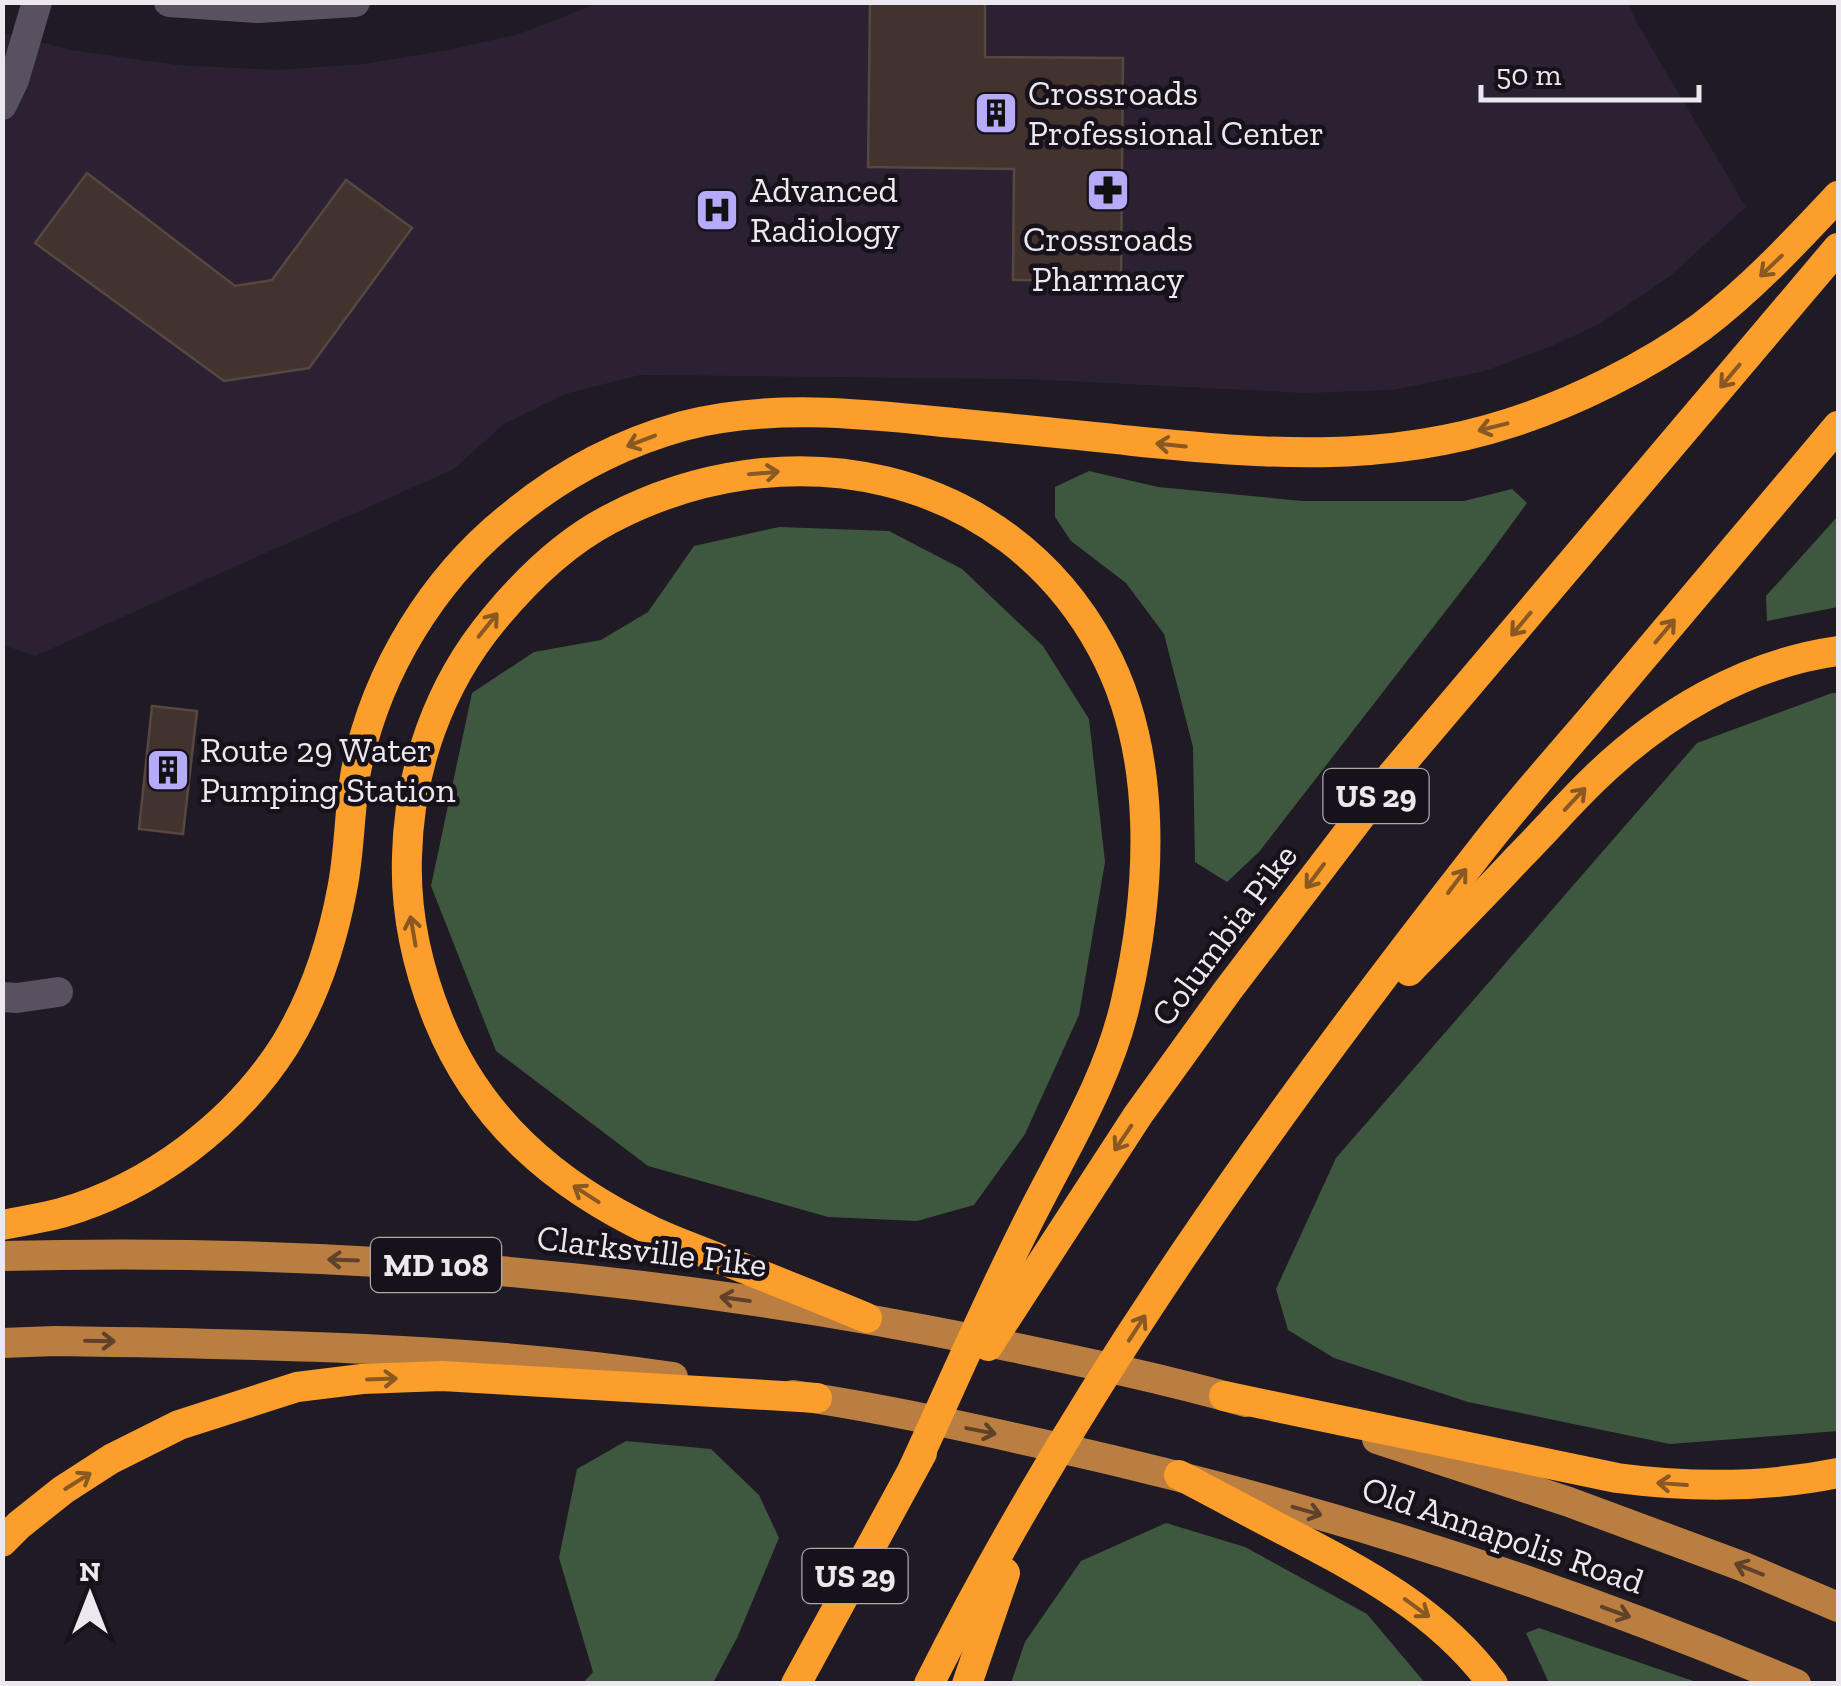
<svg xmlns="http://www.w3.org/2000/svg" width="1841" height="1686" font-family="'Zilla Slab',serif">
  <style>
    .built { fill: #2b2132 }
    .forest { fill: #3d583f }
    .building { fill: #42332e; stroke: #564741; stroke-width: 2.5 }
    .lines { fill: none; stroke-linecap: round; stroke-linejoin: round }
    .minor { stroke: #59515f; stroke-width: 30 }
    .major { stroke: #ba7f40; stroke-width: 30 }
    .highway { stroke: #fb9e2b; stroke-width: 30 }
    .oneway { stroke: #895823 }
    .oneway2 { stroke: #60422c }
    .labels { text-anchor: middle; stroke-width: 9; stroke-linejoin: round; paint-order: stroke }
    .shield { fill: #17111b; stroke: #aca8b0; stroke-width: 2.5 }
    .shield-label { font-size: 32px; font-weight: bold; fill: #ece8f0 }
    .poi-label { font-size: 35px; fill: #ece8f0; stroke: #17111b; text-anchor: start }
    .street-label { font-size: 35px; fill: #ece8f0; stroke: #17111b }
  </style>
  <rect width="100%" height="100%" fill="#201a25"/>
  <!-- built -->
  <polygon class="built" points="598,3 1628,3 1637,23 1746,207 1669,277 1601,323 1552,346 1485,371 1393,390 1305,393 1025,379 640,375 565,394 504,424 454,469 35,656 3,645 2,32 71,50 177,65 277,70 363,64 449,50 519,34"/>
  <!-- forest -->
  <g class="forest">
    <polygon points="1089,471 1158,487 1302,501 1464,501 1512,489 1527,503 1486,559 1259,852 1227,882 1195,862 1193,747 1164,634 1126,583 1071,541 1055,517 1055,487"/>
    <polygon points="1838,516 1838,607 1767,621 1766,596"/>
    <polygon points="779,527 889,531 962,569 1043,646 1089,719 1105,862 1079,1015 1025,1134 974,1205 917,1221 828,1217 648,1166 496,1051 431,886 472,693 534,652 601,640 648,612 694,546"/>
    <polygon points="1832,693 1838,693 1838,1431 1670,1444 1468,1402 1334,1358 1288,1330 1276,1289 1336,1158 1697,743"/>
    <polygon points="626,1441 711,1449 759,1495 779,1538 737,1638 713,1683 583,1683 593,1672 559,1558 577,1469"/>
    <polygon points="1166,1523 1245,1547 1367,1614 1425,1683 1011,1683 1025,1642 1081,1561"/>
    <polygon points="1539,1628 1699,1683 1549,1683 1526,1633"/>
  </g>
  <!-- building -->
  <g class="building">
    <polygon points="870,2 985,2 985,57 1123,58 1121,281 1013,280 1014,169 868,167"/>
    <polygon points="87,173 235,286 272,280 346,180 412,228 309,368 224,381 35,243"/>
    <polygon points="152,706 197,711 183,834 139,829"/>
  </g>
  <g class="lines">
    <!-- minor -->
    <g class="minor">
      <polyline points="169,2 258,8 355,2"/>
      <polyline points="2,105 14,80 37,2"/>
      <polyline points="2,997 17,998 58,992"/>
    </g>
    <!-- major -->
    <g class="major">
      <path d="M2 1256C333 1247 664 1276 988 1342 1074 1360 1161 1378 1246 1402"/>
      <path d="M2 1343 55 1341C261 1344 468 1347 673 1377"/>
      <path d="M793 1395C882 1408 972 1428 1060 1448 1312 1505 1558 1583 1796 1684"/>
      <polyline points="1377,1439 1569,1502 1744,1567 1838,1607"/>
    </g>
    <!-- highway -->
    <g class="highway">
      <path d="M1409 971C1446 933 1484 895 1520 856 1545 831 1568 804 1594 779 1661 714 1745 664 1838 651"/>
      <path d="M2 1225C22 1221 42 1218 61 1213 151 1187 235 1124 285 1045 313 999 332 943 342 890 350 851 349 810 356 771 376 671 434 576 515 513 564 473 622 443 683 426 767 404 858 413 943 422 1006 428 1070 434 1133 441 1263 454 1383 464 1510 423 1573 403 1648 366 1701 327 1751 289 1795 242 1838 196"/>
      <path d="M867 1318C819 1298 771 1279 723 1260 699 1250 675 1242 652 1231 555 1185 479 1120 438 1019 417 967 405 912 407 856 409 770 439 685 494 619 527 579 564 543 610 519 785 427 1004 467 1102 648 1159 753 1152 888 1126 1001 1109 1077 1068 1143 1033 1212 990 1296 953 1383 913 1469"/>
      <polyline points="988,1346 1138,1115 1228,990 1392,775 1838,248"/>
      <path d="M1224 1396 1617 1478C1692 1488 1764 1488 1838 1473"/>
      <path d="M1179 1475C1216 1494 1252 1514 1289 1533 1366 1573 1440 1612 1493 1684"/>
      <polyline points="2,1542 19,1525 63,1490 111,1459 179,1425 297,1387 362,1379 442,1376 817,1398"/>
      <polyline points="796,1684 922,1453"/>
      <path d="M929 1684C1077 1389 1277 1110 1481 850 1516 805 1554 762 1591 719 1673 621 1756 524 1838 426"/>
      <polyline points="967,1684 1005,1573"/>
    </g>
  </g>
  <!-- one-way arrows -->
  <defs><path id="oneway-shaft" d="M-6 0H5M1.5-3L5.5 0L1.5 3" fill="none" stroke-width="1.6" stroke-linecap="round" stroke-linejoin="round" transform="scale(2.5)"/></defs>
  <g class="oneway">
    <use href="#oneway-shaft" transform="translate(1771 266) rotate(136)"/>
    <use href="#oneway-shaft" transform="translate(1730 376) rotate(130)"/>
    <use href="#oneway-shaft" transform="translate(1493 427) rotate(166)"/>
    <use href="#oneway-shaft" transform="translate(641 441) rotate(159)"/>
    <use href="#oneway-shaft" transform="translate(1171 445) rotate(-174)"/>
    <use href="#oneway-shaft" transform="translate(764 473) rotate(-5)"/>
    <use href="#oneway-shaft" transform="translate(1521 624) rotate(130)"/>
    <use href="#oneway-shaft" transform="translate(488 625) rotate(-51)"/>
    <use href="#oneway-shaft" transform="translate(1665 631) rotate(-50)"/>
    <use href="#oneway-shaft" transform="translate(1575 799) rotate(-47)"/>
    <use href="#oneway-shaft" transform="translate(1315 876) rotate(127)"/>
    <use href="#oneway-shaft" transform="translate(1457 881) rotate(-53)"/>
    <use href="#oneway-shaft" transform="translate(413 931) rotate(-100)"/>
    <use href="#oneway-shaft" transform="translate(1123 1138) rotate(124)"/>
    <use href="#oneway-shaft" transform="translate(586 1194) rotate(-147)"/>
    <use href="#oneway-shaft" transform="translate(1137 1328) rotate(-57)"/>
    <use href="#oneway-shaft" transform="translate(382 1379) rotate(-2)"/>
    <use href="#oneway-shaft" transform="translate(78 1481) rotate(-32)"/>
    <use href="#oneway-shaft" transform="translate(1672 1484) rotate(-176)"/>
    <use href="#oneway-shaft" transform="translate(1417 1608) rotate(36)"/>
  </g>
  <g class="oneway2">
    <use href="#oneway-shaft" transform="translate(343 1260) rotate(-178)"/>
    <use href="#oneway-shaft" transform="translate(735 1299) rotate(-172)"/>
    <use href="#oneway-shaft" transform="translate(100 1341) rotate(1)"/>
    <use href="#oneway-shaft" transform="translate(981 1431) rotate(11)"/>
    <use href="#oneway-shaft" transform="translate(1307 1511) rotate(16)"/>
    <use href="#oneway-shaft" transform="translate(1749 1569) rotate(-158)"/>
    <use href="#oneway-shaft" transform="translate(1616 1612) rotate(20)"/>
  </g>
  <!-- icons -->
  <defs>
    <g id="building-square" transform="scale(2.25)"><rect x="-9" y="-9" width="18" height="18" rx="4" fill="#b6abf8" stroke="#17111b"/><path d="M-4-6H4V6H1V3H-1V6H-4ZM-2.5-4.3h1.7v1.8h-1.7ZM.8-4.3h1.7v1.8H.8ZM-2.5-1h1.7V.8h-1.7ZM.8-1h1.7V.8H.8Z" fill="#111"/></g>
    <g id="pharmacy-square" transform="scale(2.25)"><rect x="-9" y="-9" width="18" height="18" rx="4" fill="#b6abf8" stroke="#17111b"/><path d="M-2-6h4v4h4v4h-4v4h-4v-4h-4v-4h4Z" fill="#111"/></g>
    <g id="hospital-square" transform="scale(2.25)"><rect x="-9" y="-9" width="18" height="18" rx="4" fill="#b6abf8" stroke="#17111b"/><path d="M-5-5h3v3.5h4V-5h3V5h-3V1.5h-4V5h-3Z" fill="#111"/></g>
  </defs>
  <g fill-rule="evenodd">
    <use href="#building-square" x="996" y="113"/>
    <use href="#pharmacy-square" x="1108" y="190"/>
    <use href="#hospital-square" x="717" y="210"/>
    <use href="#building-square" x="168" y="770"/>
  </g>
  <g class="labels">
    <!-- shield labels -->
    <g class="shield">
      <rect x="1323.5" y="769" width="105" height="54" rx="8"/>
      <rect x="371" y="1238" width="130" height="54" rx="8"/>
      <rect x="802.5" y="1549" width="105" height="54" rx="8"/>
    </g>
    <g class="shield-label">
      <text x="1376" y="807">US 29</text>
      <text x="436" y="1276">MD 108</text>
      <text x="855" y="1587">US 29</text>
    </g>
    <!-- poi labels -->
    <g class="poi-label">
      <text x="1028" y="105">Crossroads<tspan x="1028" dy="40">Professional Center</tspan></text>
      <text x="750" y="202">Advanced<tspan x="750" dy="40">Radiology</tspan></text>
      <text x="1108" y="251" text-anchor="middle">Crossroads<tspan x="1108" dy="40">Pharmacy</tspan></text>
      <text x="200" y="762">Route 29 Water<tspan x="200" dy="40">Pumping Station</tspan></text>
    </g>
    <!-- street labels -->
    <g class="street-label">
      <text transform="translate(1224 935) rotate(-53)" y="12">Columbia Pike</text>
      <text transform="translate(652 1251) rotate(7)" y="12">Clarksville Pike</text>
      <text transform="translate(1503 1535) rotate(19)" y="12">Old Annapolis Road</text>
    </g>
  </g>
  <!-- border -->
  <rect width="1841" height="1686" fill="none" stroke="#ece8f0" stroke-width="10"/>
  <!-- north arrow -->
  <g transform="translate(90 1596)" stroke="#17111b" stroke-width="8" paint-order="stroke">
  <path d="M0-8L18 38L0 25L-18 38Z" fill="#ece8f0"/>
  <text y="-15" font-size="28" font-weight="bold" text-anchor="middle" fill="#ece8f0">N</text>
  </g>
  <!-- scale -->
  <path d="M1481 85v15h218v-15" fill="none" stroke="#ece8f0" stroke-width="5"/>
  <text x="1496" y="85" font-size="30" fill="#ece8f0" stroke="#17111b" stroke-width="8" paint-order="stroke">50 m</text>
</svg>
